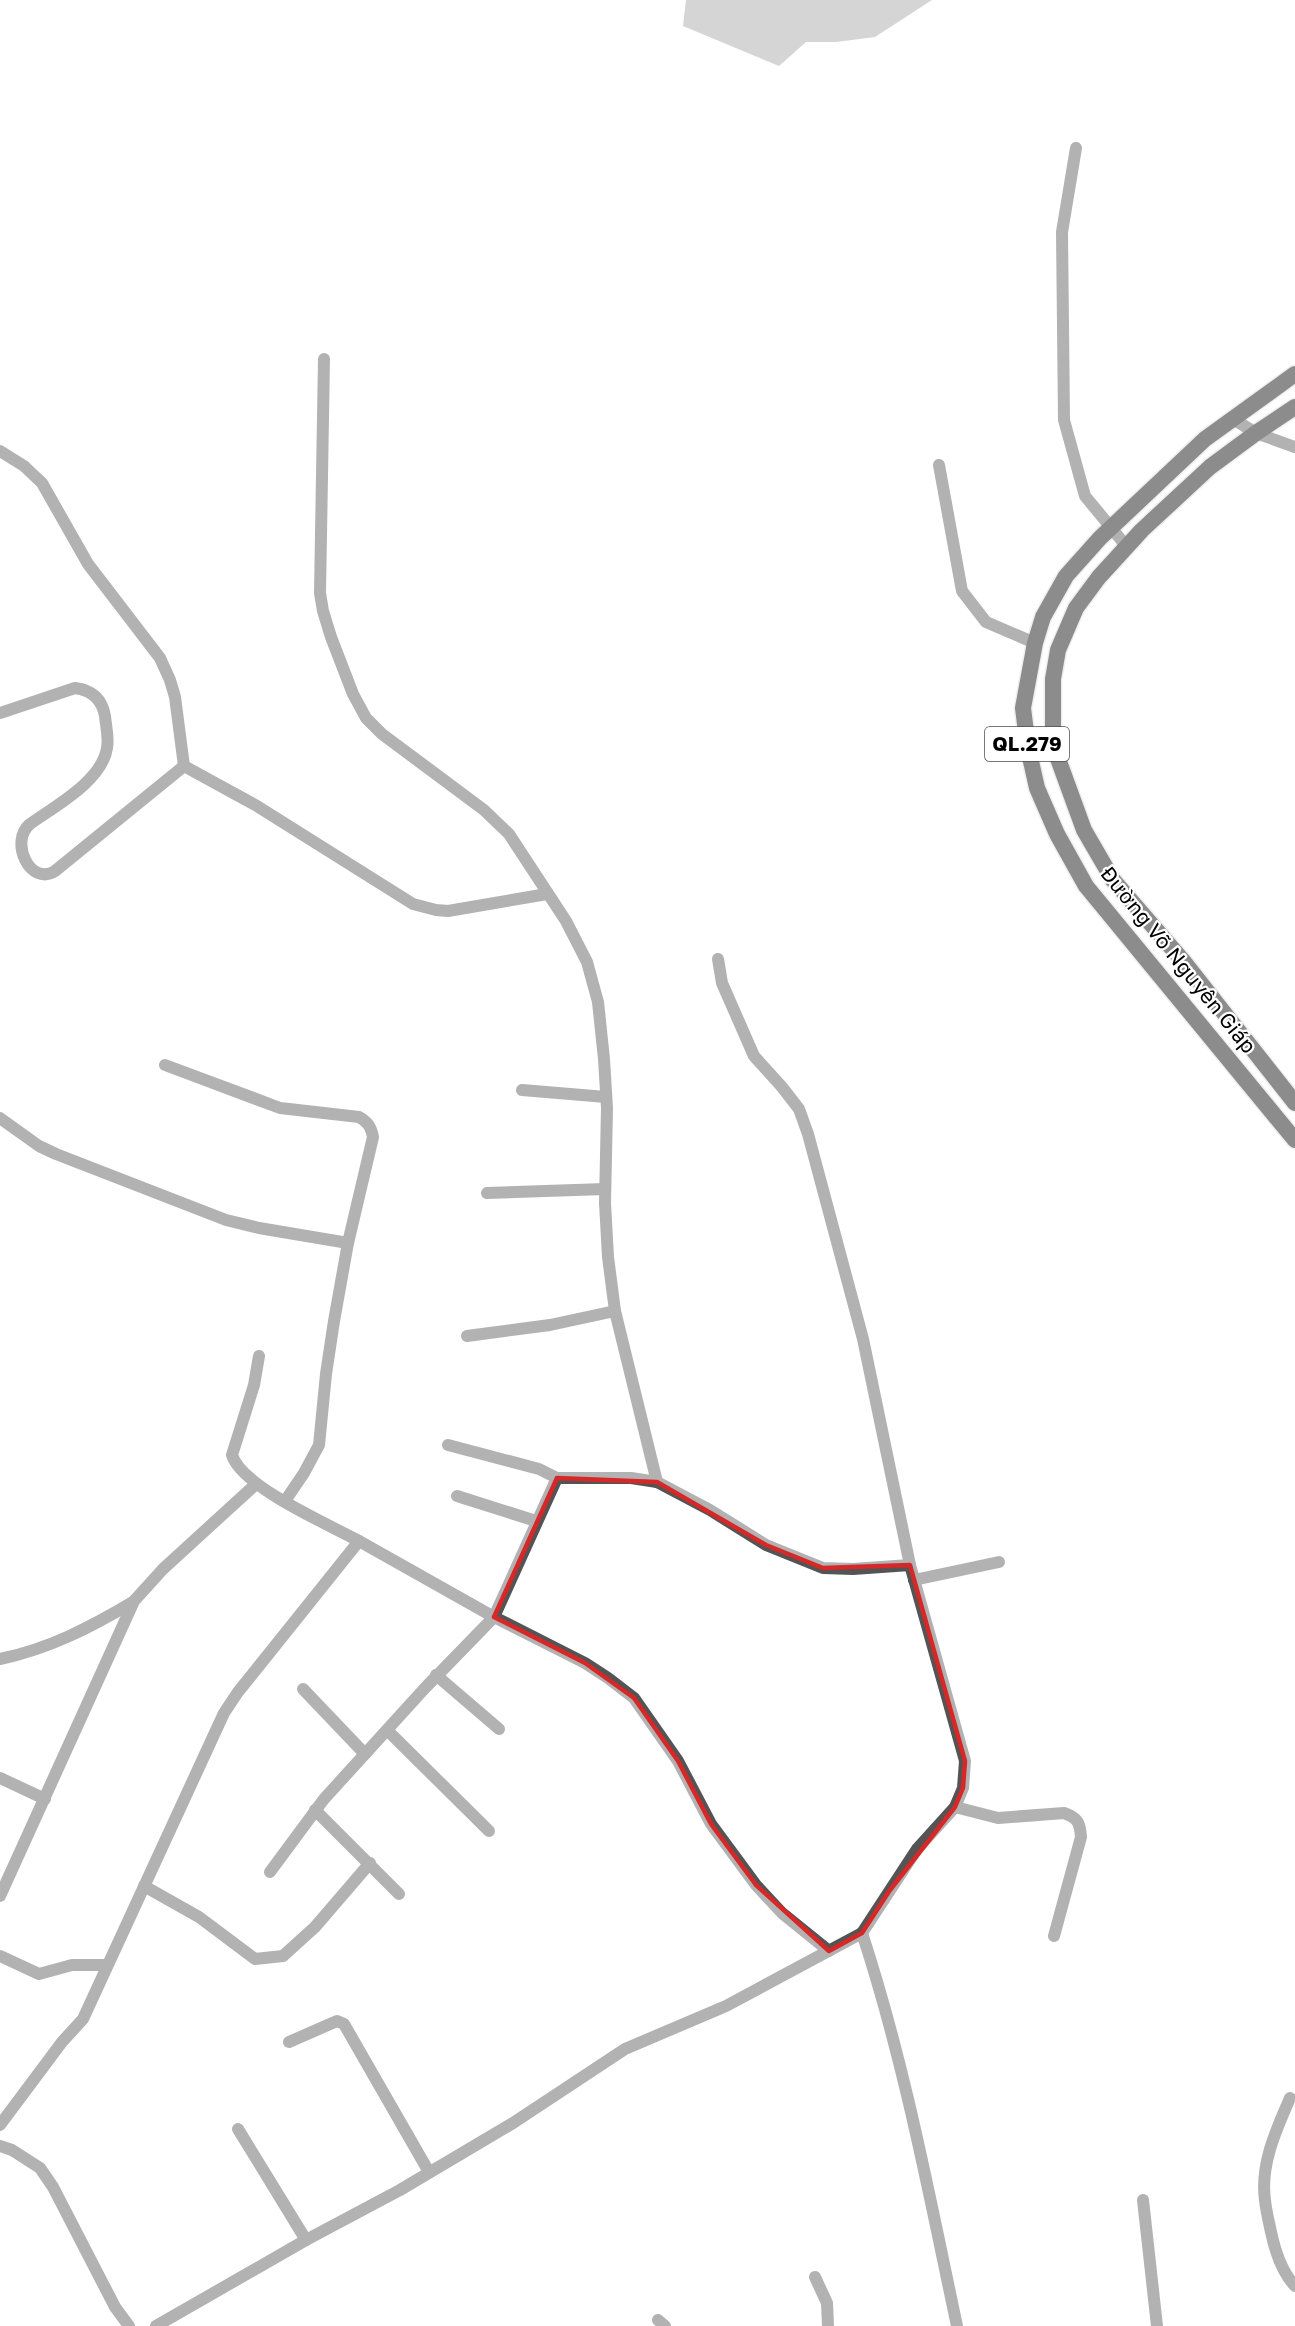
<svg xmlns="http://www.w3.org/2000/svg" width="1295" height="2326" font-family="'Golos Text',sans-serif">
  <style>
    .water { fill: #a2a2a2 }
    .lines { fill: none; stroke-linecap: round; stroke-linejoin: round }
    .trunk-casing { stroke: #dbdbdb; stroke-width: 19 }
    .minor { stroke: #545454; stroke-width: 12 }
    .trunk { stroke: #000; stroke-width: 16 }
    .marked { fill: none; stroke: #d62828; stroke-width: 4.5; stroke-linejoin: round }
    .labels { text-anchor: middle; stroke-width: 4.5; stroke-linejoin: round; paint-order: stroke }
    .shield { fill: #fff; stroke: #4c4c4c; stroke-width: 1.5 }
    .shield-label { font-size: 20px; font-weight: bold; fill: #000 }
    .street-label { font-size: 21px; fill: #000; stroke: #fff }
  </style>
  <rect width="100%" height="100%" fill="#fff"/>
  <!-- water -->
  <polygon class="water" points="686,0 932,0 875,37 836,42 806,42 779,66 683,26"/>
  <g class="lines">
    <!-- trunk casing -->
    <g class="trunk-casing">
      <g id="trunk">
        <polyline points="1295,374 1205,439 1100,538 1066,576 1043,617 1035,643 1023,708 1028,748 1037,788 1057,834 1086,886 1295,1140"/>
        <polyline points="1295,407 1256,433 1210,467 1142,530 1099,577 1076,608 1058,650 1053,679 1053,745 1084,830 1113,880 1184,962 1295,1103"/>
      </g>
    </g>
    <!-- minor -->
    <g class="minor">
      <polyline points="1076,148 1062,232 1064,420 1085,496 1127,547"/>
      <polyline points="324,359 320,593 323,611 331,637 353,694 366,718 382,734 484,810 509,834 566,921 587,962 598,1002 604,1059 607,1108 605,1203 608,1257 615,1311 657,1482"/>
      <polyline points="1233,419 1256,433 1295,447"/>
      <polyline points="0,451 24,466 42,483 88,564 160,658 170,680 175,697 184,766"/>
      <polyline points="939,465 962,591 986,622 1035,643"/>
      <path d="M0 713 75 688C92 690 102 699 105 716 106 727 109 738 107 748 102 781 55 806 30 824 9 841 30 887 55 871L184 766"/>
      <polyline points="184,766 257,806 413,904 436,910 448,911 547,894"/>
      <polyline points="718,959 722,983 754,1056 782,1087 799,1109 808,1134 863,1339 910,1565 965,1761 963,1788 955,1807 917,1849 862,1933"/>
      <path d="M165 1065 280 1108 359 1117C368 1122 371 1127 373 1137L348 1243 334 1321 326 1374 319 1445 304 1473 285 1501"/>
      <polyline points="522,1090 606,1097"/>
      <polyline points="0,1118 39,1146 56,1154 226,1220 259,1228 348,1243"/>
      <polyline points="487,1193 605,1189"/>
      <polyline points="467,1336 550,1325 615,1311"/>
      <polyline points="557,1478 631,1478 657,1482 710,1510 766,1545 823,1568 853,1569 910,1565"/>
      <polyline points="457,1496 536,1521"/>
      <polyline points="359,1541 494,1617 557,1478 539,1469 448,1445"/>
      <polyline points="914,1580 999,1562"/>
      <path d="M0 1659C49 1649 91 1627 133 1602"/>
      <polyline points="436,1675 499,1729"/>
      <polyline points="303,1689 365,1754"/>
      <polyline points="387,1730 489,1831"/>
      <polyline points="0,1778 45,1799"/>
      <path d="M955 1807 998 1818 1064 1813C1078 1818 1080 1823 1081 1837L1054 1936"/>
      <polyline points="315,1810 399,1894"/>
      <polyline points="270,1872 324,1799 425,1688 494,1617 585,1663 608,1678 634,1698 678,1761 711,1824 756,1885 782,1913 829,1951"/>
      <polyline points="144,1886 199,1917 255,1959 283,1956 315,1927 370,1863"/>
      <polyline points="0,1896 134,1601 163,1569 256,1484"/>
      <polyline points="0,1956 39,1974 72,1965 106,1965"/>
      <polyline points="289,2042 337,2021 344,2024 429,2172"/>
      <path d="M1290 2098C1276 2130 1260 2165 1265 2200 1266 2211 1269 2222 1271 2232 1275 2251 1281 2271 1295 2286"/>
      <path d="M0 2125 62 2042 83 2019 224 1713 238 1692 359 1541C328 1524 242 1487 232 1455L254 1385 259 1356"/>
      <polyline points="238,2129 306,2240"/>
      <polyline points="0,2146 12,2150 40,2168 53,2187 115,2307 129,2326"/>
      <polyline points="1143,2200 1157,2326"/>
      <polyline points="815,2277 827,2303 828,2326"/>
      <polyline points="658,2320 665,2326"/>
      <path d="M156 2326 306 2240 400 2190 513 2123 625 2049 726 2006 862 1933C904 2061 929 2194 957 2326"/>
    </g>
    <!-- trunk -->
    <use href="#trunk" class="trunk"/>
  </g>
  <!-- marked area -->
  <path d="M0 0H1295V2326H0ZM557 1478 657 1482 766 1545 823 1568 910 1565 965 1761 963 1788 955 1807 890 1890 862 1933 829 1951 756 1885 711 1824 678 1761 634 1698 585 1663 494 1617Z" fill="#fff" fill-opacity=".55" fill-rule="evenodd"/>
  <path class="marked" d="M557 1478 657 1482 766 1545 823 1568 910 1565 965 1761 963 1788 955 1807 890 1890 862 1933 829 1951 756 1885 711 1824 678 1761 634 1698 585 1663 494 1617Z"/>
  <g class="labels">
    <!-- shield labels -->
    <rect class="shield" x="985" y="727" width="84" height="34" rx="4.5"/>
    <g class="shield-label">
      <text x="1027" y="751">QL.279</text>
    </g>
    <!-- street labels -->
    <g class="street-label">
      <text transform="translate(1178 960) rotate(51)" y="7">Đường Võ Nguyên Giáp</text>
    </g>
  </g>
</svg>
